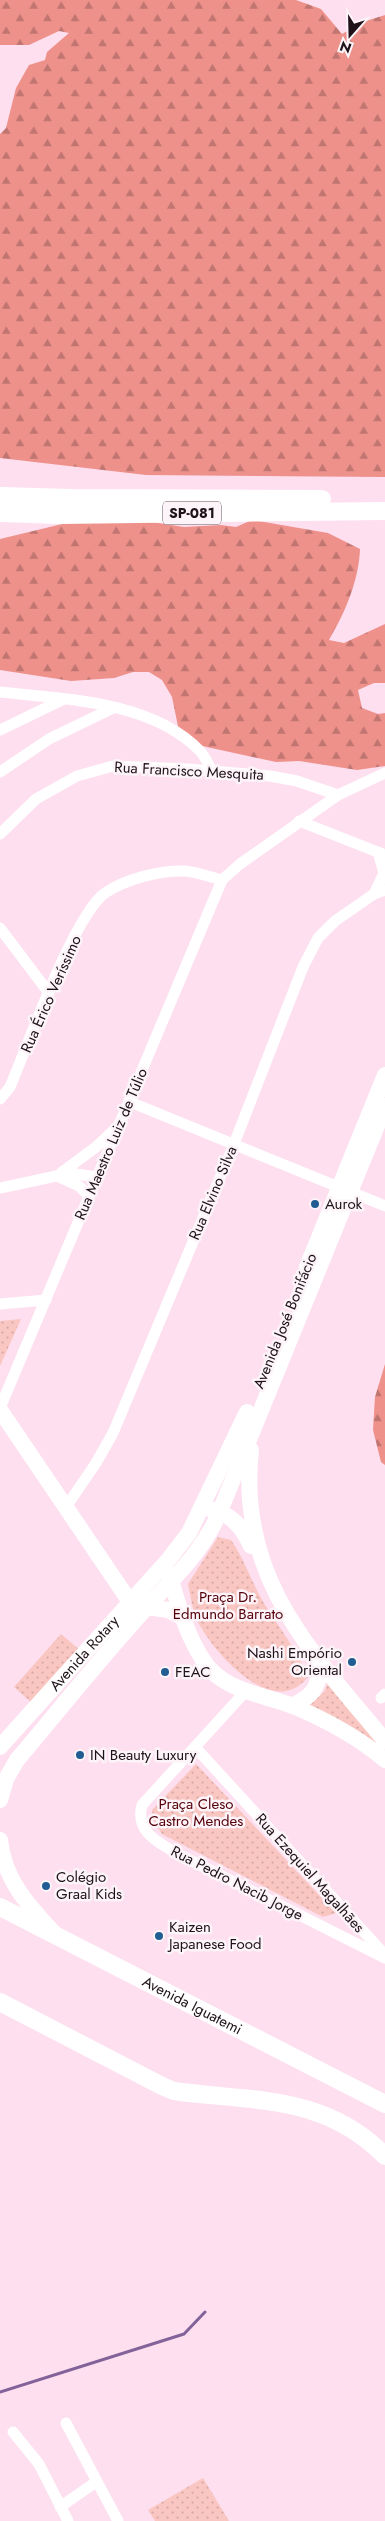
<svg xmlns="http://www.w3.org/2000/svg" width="385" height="2521" font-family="Jost,sans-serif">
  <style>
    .grass { fill: url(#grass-dots) }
    .forest { fill: url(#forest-firs) }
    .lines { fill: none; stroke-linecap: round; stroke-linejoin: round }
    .stream { stroke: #816299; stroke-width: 3 }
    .street { stroke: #fff; stroke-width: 11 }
    .secondary { stroke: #fff; stroke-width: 16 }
    .primary { stroke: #fff; stroke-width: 18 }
    .poi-dot { fill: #215c93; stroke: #fcf4f8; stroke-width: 2 }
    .labels { text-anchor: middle; stroke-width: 5; stroke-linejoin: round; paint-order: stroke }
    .shield { fill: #fcf4f8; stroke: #61555b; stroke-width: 1 }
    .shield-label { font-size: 14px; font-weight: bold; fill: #1e1118 }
    .street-label { font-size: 15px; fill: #1e1118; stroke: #fcf4f8 }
    .poi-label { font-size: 15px; fill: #1e1118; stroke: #fcf4f8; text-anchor: start }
    .park-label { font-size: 15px; fill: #550009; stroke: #fcf4f8 }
  </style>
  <defs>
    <pattern id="grass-dots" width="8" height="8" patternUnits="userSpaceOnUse" patternTransform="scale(1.25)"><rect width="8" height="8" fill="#fac6c2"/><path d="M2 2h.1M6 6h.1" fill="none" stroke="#d6a9a6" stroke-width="1.8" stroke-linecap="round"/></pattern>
    <pattern id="forest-firs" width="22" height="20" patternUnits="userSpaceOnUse" patternTransform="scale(1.25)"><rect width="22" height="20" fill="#ee918b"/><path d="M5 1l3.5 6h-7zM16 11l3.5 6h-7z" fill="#c07571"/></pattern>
  </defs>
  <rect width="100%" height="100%" fill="#fedfef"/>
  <!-- grass -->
  <g class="grass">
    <polygon points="21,1319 0,1366 0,1321"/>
    <path d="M218 1537 231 1540C245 1560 252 1584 265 1605 280 1629 297 1650 308 1677 273 1721 214 1653 198 1622 192 1611 191 1596 188 1584Z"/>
    <polygon points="61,1634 81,1651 33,1704 14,1687"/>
    <polygon points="329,1681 385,1749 385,1755 307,1707 324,1692"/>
    <polygon points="196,1764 336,1913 323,1917 162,1834 154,1822 152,1810"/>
    <polygon points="203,2478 229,2521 155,2521 148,2510"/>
  </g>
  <!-- forest -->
  <g class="forest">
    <polygon points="0,0 296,0 321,9 342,34 363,22 385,15 385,477 146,475 0,458 0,134 6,128 16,88 29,65 45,60 47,52 69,33 59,31 29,45 0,45"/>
    <path d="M116 511 139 520 184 527 221 525 236 527 252 520 328 533 360 549C359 580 345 613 329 640L344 643 385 624V683H374L358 690 362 708 378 714 385 713V766L357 770 299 761 276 762 193 744 180 736 172 697 162 680 149 672H133L114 678 71 681 0 670V539Z"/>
    <polygon points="385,1364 385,1465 381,1462 373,1430 375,1397"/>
  </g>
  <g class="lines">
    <!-- stream -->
    <polyline class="stream" points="0,2392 184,2334 205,2312"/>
    <!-- street -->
    <g class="street">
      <path d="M0 692C65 699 152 701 200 751 205 756 208 764 212 771"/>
      <polyline points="0,730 62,700"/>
      <polyline points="0,772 49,739 113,708"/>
      <polyline points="299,821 385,855"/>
      <polyline points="0,834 36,799 77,776 113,766 188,769 270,776 297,781 338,795"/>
      <polyline points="374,894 384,873 378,852"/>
      <polyline points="0,928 49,993"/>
      <path d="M0 1099 10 1087C27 1047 74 915 105 893 126 879 160 870 185 871 197 872 210 877 222 880"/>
      <polyline points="130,1102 385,1206"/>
      <polyline points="61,1173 96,1147 114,1130"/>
      <polyline points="57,1176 79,1186 88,1195"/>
      <polyline points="0,1188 70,1173 96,1177"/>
      <polyline points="0,1304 46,1300"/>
      <polyline points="0,1408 222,880 240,864 338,795 385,773"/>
      <polyline points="66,1507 96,1463 113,1433 234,1144 303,967 318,938 335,921 374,894 385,890"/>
      <path d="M245 1692 142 1805C135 1831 157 1842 176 1853L385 1958"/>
      <polyline points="381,1698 385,1694"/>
      <polyline points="195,1747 385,1955"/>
      <polyline points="66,2423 118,2521"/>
      <polyline points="13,2432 39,2464 68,2521"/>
      <polyline points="60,2507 96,2482"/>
    </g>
    <!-- secondary -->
    <g class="secondary">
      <polyline points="307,1267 385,1075"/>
      <polyline points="0,1410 130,1602"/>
      <path d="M251 1450C237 1578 310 1650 385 1741"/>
      <path d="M210 1509C232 1514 242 1527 251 1546"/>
      <path d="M169 1574C178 1603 186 1634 203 1660 222 1691 262 1694 293 1706 326 1720 358 1737 385 1760"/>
      <polyline points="147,1607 168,1610 182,1617"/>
      <path d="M292 1706C314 1695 317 1689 322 1665"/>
      <path id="s1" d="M0 1747 169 1559 189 1533 247 1412"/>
      <path d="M0 1800 6 1779 17 1760C60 1709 102 1656 147 1607 175 1577 204 1550 220 1511L385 1106"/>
      <path d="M0 1840C4 1879 27 1904 53 1932"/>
    </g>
    <!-- primary -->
    <g class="primary">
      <polyline points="0,496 72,498 322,499"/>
      <polyline points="0,513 59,515 385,511"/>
      <path id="s2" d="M0 1907 385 2104"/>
      <path d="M0 2002 162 2086 174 2091C254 2102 324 2094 385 2156"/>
    </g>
  </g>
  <!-- markers -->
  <g class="poi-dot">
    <circle cx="315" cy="1204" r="5"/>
    <circle cx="352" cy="1662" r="5"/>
    <circle cx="165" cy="1672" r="5"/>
    <circle cx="80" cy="1755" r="5"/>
    <circle cx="46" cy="1886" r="5"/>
    <circle cx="159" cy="1936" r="5"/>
  </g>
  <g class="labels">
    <!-- shield labels -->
    <rect class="shield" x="163" y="501.5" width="58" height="23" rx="4"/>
    <g class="shield-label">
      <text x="192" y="518">SP-081</text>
    </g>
    <!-- street labels -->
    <g class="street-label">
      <text transform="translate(189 771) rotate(3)" y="5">Rua Francisco Mesquita</text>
      <text transform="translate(51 994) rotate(-66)" y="5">Rua Érico Veríssimo</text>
      <text transform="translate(111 1144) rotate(-67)" y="5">Rua Maestro Luiz de Túlio</text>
      <text transform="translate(213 1193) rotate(-67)" y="5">Rua Elvino Silva</text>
      <text transform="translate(285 1321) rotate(-68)" y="5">Avenida José Bonifácio</text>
      <text dy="5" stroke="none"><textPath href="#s1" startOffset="126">Avenida Rotary</textPath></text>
      <text transform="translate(310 1873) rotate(48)" y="5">Rua Ezequiel Magalhães</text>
      <text transform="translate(237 1883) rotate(27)" y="5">Rua Pedro Nacib Jorge</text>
      <text dy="5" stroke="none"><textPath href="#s2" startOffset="216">Avenida Iguatemi</textPath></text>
    </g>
    <!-- poi labels -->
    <g class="poi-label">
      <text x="325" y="1209">Aurok</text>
      <text x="342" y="1658" text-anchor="end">Nashi Empório<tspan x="342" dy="17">Oriental</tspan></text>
      <text x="175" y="1677">FEAC</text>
      <text x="90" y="1760">IN Beauty Luxury</text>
      <text x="56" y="1882">Colégio<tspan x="56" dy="17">Graal Kids</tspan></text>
      <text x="169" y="1932">Kaizen<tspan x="169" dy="17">Japanese Food</tspan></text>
    </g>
    <!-- park labels -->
    <g class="park-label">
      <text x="228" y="1602">Praça Dr.<tspan x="228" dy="17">Edmundo Barrato</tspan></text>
      <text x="196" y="1809">Praça Cleso<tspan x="196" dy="17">Castro Mendes</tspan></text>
    </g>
  </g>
  <!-- north arrow -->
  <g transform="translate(350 35) rotate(200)" stroke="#fcf4f8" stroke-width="4" paint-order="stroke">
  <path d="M0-4L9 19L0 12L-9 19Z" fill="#1e1118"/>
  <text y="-8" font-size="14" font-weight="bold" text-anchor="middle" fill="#1e1118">N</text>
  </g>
</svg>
